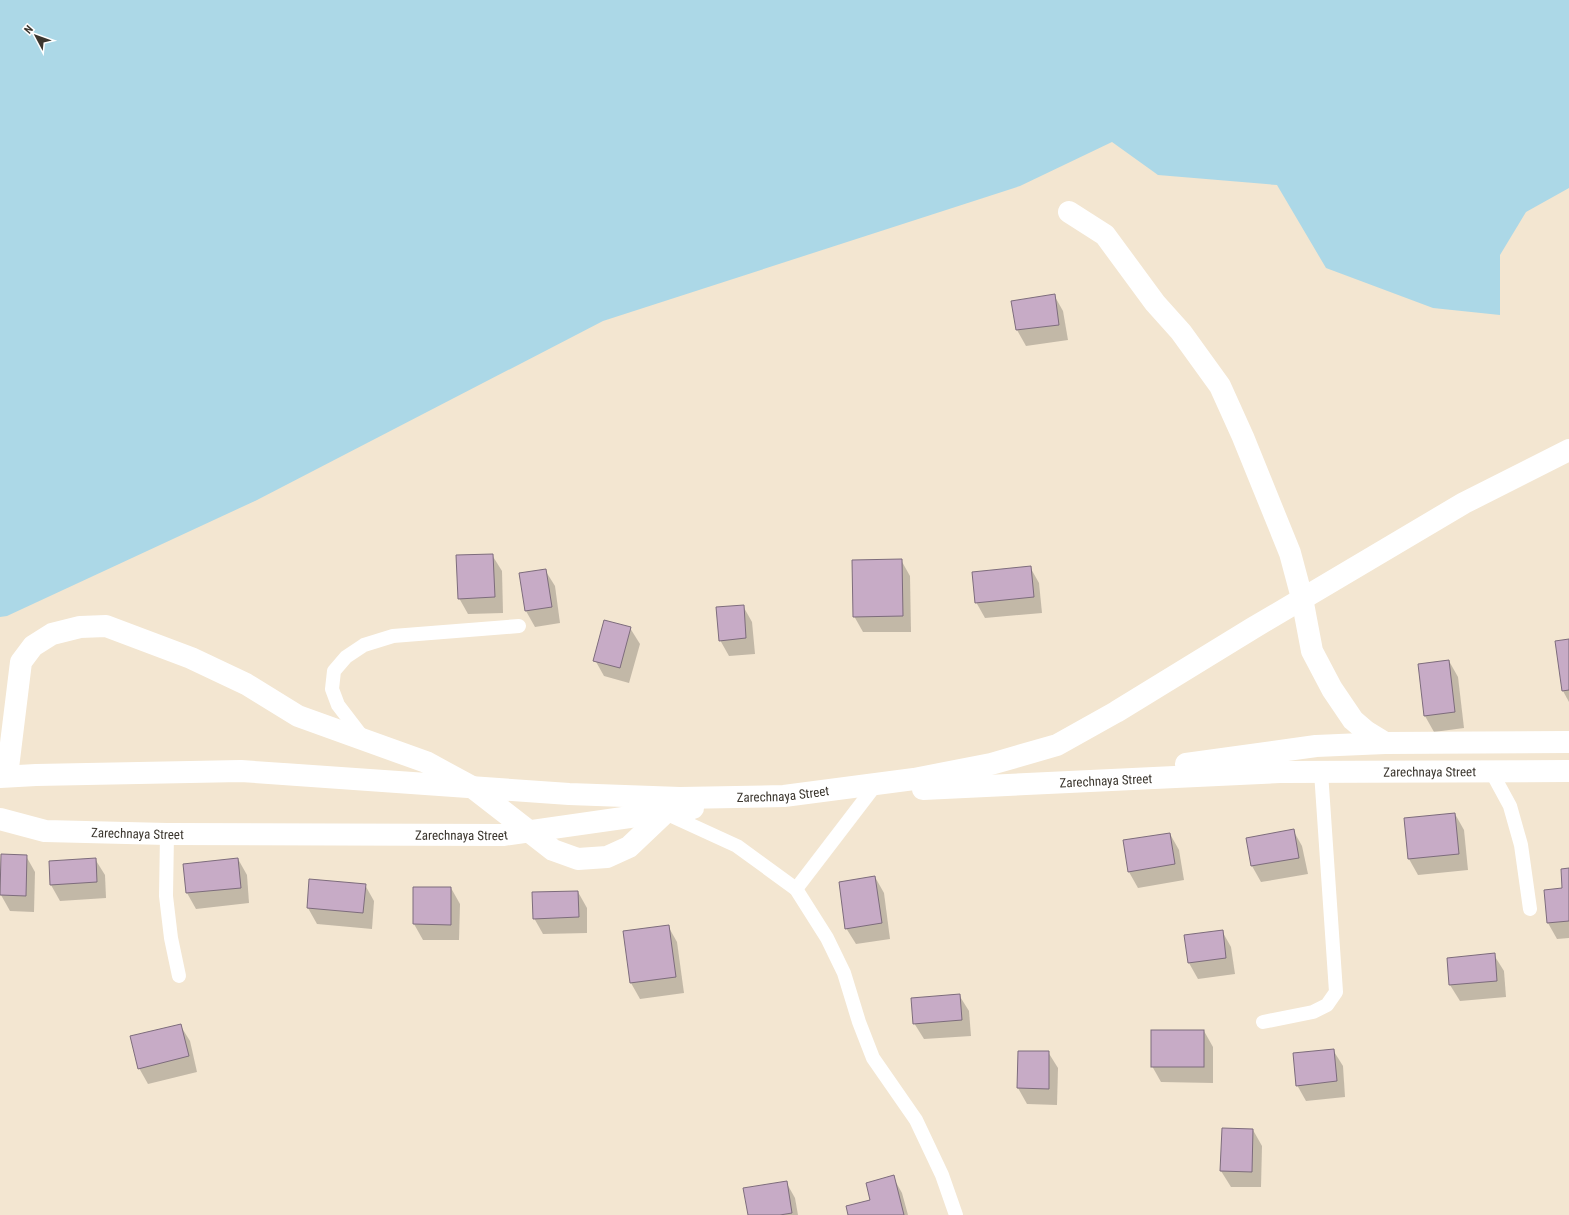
<svg xmlns="http://www.w3.org/2000/svg" width="1569" height="1215" font-family="'Roboto Condensed',sans-serif">
  <style>
    .water { fill: #acd8e7 }
    .shadow { fill: #0003 }
    .building { fill: #c7abc6; stroke: #7d6c7c }
    .lines { fill: none; stroke-linecap: round; stroke-linejoin: round }
    .service { stroke: #fff; stroke-width: 14 }
    .minor { stroke: #fff; stroke-width: 22 }
    .labels { text-anchor: middle; stroke-width: 3; stroke-linejoin: round; paint-order: stroke }
    .street-label { font-size: 13px; fill: #3b362e; stroke: #fff }
  </style>
  <rect width="100%" height="100%" fill="#f3e6d1"/>
  <!-- water -->
  <polygon class="water" points="0,0 1569,0 1569,188 1526,212 1500,255 1500,315 1433,308 1326,268 1277,185 1158,175 1112,142 1020,186 603,321 257,500 7,616 0,617"/>
  <!-- shadow -->
  <g class="shadow">
    <polygon points="1054,295 1063,311 1068,340 1026,346 1017,330 1013,302"/>
    <polygon points="492,555 502,571 503,613 468,614 459,598"/>
    <polygon points="901,560 910,576 911,632 863,632 854,616"/>
    <polygon points="1030,567 1039,583 1042,613 985,618 976,602"/>
    <polygon points="545,570 555,586 560,623 535,627 526,611 520,574"/>
    <polygon points="743,606 752,622 755,654 729,656 720,640"/>
    <polygon points="630,628 640,644 629,683 604,676 595,660"/>
    <polygon points="1569,640 1569,702 1563,691"/>
    <polygon points="1449,661 1458,677 1464,728 1434,732 1425,716 1419,664"/>
    <polygon points="1455,814 1464,830 1468,870 1418,875 1409,859"/>
    <polygon points="1293,830 1302,846 1308,874 1261,882 1252,866 1247,838"/>
    <polygon points="1170,834 1179,850 1184,880 1138,888 1129,872"/>
    <polygon points="2,855 26,856 35,872 34,912 10,911 1,895"/>
    <polygon points="95,859 105,875 106,898 60,901 51,885"/>
    <polygon points="238,859 247,875 249,903 196,909 187,893 184,865"/>
    <polygon points="1569,869 1569,938 1557,939 1548,923 1563,889"/>
    <polygon points="875,877 884,893 890,939 856,944 846,928"/>
    <polygon points="310,880 365,885 374,901 372,929 317,924 308,908"/>
    <polygon points="414,888 451,888 460,904 459,940 423,940 414,924"/>
    <polygon points="578,892 587,908 587,933 543,934 534,918"/>
    <polygon points="668,926 677,942 684,993 640,999 631,983 624,932"/>
    <polygon points="1222,931 1231,947 1235,974 1198,979 1189,963"/>
    <polygon points="1494,955 1504,971 1506,997 1460,1001 1450,985"/>
    <polygon points="959,995 969,1011 971,1036 924,1039 914,1023"/>
    <polygon points="180,1025 190,1041 197,1072 148,1084 139,1068"/>
    <polygon points="1204,1031 1213,1047 1213,1083 1161,1082 1152,1066"/>
    <polygon points="1333,1050 1343,1066 1345,1097 1306,1101 1297,1085"/>
    <polygon points="1019,1052 1048,1052 1058,1068 1057,1105 1027,1104 1018,1088"/>
    <polygon points="1253,1130 1262,1146 1261,1187 1231,1187 1221,1171"/>
    <polygon points="893,1177 902,1193 908,1215 849,1215 871,1200"/>
    <polygon points="786,1182 795,1198 798,1215 749,1215"/>
  </g>
  <!-- building -->
  <g class="building">
    <polygon points="1055,294 1059,325 1016,330 1011,301"/>
    <polygon points="493,554 495,597 458,599 456,555"/>
    <polygon points="902,559 903,616 853,617 852,560"/>
    <polygon points="1031,566 1034,597 975,603 972,572"/>
    <polygon points="546,569 552,607 525,611 519,573"/>
    <polygon points="744,605 746,638 719,641 716,607"/>
    <polygon points="604,620 631,627 620,668 593,661"/>
    <polygon points="1569,639 1569,690 1562,691 1555,641"/>
    <polygon points="1449,660 1455,712 1424,716 1418,664"/>
    <polygon points="1455,813 1459,854 1408,859 1404,818"/>
    <polygon points="1294,829 1299,858 1251,866 1246,838"/>
    <polygon points="1170,833 1175,864 1128,872 1123,840"/>
    <polygon points="1,854 27,855 26,896 0,895"/>
    <polygon points="96,858 97,882 50,885 49,861"/>
    <polygon points="238,858 241,888 186,893 183,864"/>
    <polygon points="1569,868 1569,921 1547,923 1544,890 1562,888 1561,869"/>
    <polygon points="875,876 882,923 845,929 839,882"/>
    <polygon points="309,879 366,884 363,913 307,908"/>
    <polygon points="413,887 451,887 451,925 413,924"/>
    <polygon points="578,891 579,917 533,919 532,892"/>
    <polygon points="669,925 676,977 630,983 623,931"/>
    <polygon points="1223,930 1226,958 1188,963 1184,935"/>
    <polygon points="1495,953 1497,981 1449,985 1447,958"/>
    <polygon points="960,994 962,1020 913,1024 911,998"/>
    <polygon points="181,1024 189,1056 138,1069 130,1036"/>
    <rect x="1151" y="1030" width="53" height="37"/>
    <polygon points="1334,1049 1337,1081 1296,1086 1293,1053"/>
    <polygon points="1018,1051 1049,1051 1049,1089 1017,1088"/>
    <polygon points="1222,1128 1253,1129 1252,1172 1220,1171"/>
    <polygon points="894,1175 904,1215 848,1215 846,1206 870,1200 866,1183"/>
    <polygon points="787,1181 792,1213 780,1215 748,1215 743,1188"/>
  </g>
  <g class="lines">
    <!-- service -->
    <g class="service">
      <polyline points="364,739 338,705 332,689 334,671 346,657 364,645 393,636 519,626"/>
      <polyline points="1491,771 1510,806 1521,845 1530,909"/>
      <polyline points="665,813 737,846 796,889 827,938 844,973 859,1022 873,1058 916,1120 942,1175 956,1215"/>
      <polyline points="167,834 166,896 171,938 179,976"/>
      <polyline points="796,889 871,791"/>
      <polyline points="1263,1022 1313,1012 1327,1005 1336,992 1321,772"/>
    </g>
    <!-- minor -->
    <g class="minor">
      <polyline points="1069,212 1105,235 1155,303 1181,332 1220,386 1243,437 1290,553 1302,598 1312,651 1332,689 1353,720 1367,732 1385,743"/>
      <polyline points="1186,764 1316,746 1385,743 1569,742"/>
      <polyline points="7,776 21,662 33,646 52,634 80,627 106,626 191,658 246,684 298,716 426,762 472,787 553,850 578,859 607,857 629,847 668,810"/>
      <path id="s1" d="M0 777 36 775 241 771 569 794 680 798 784 796 914 779 991 764 1057 745 1116 712 1253 628 1464 503 1569 450"/>
      <path id="s2" d="M923 789 1280 772 1569 771"/>
      <path id="s3" d="M0 819 45 831 167 834 503 835 693 808"/>
    </g>
  </g>
  <g class="labels">
    <!-- street labels -->
    <g class="street-label">
      <text dy="5" stroke="none"><textPath href="#s2" startOffset="507">Zarechnaya Street</textPath></text>
      <text dy="5" stroke="none"><textPath href="#s2" startOffset="183">Zarechnaya Street</textPath></text>
      <text dy="5" stroke="none"><textPath href="#s1" startOffset="784">Zarechnaya Street</textPath></text>
      <text dy="5" stroke="none"><textPath href="#s3" startOffset="139">Zarechnaya Street</textPath></text>
      <text dy="5" stroke="none"><textPath href="#s3" startOffset="463">Zarechnaya Street</textPath></text>
    </g>
  </g>
  <!-- north arrow -->
  <g transform="translate(36 36) rotate(311)" stroke="#ffffff" stroke-width="3" paint-order="stroke">
  <path d="M0-3L7 15L0 10L-7 15Z" fill="#3b362e"/>
  <text y="-6" font-size="11" font-weight="bold" text-anchor="middle" fill="#3b362e">N</text>
  </g>
</svg>
